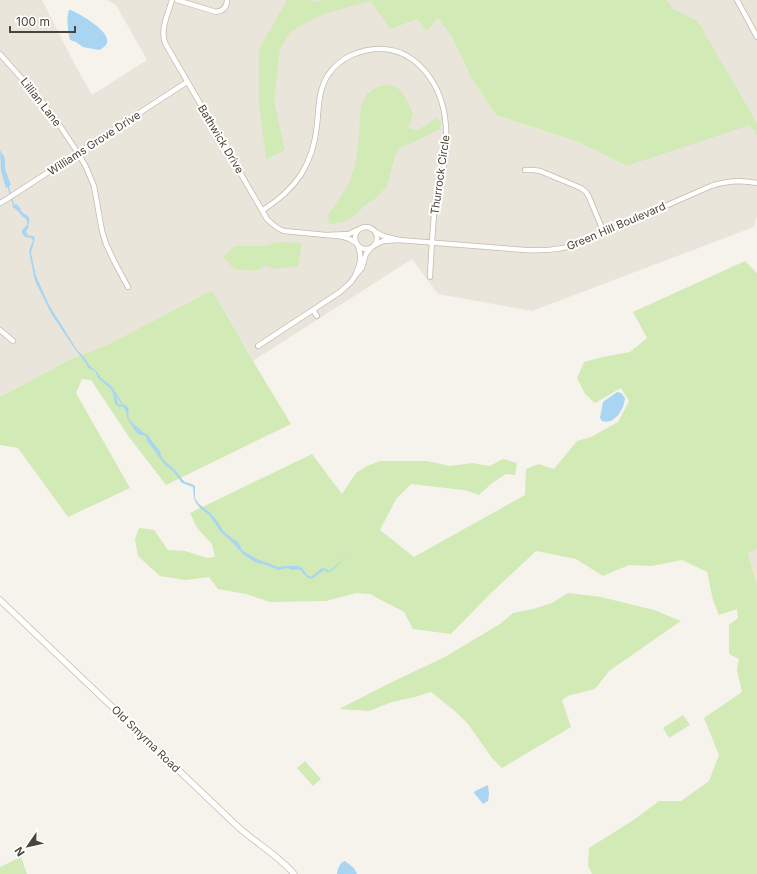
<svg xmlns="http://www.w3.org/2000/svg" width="757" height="874" font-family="Inter,sans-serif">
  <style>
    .residential { fill: #eae5da }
    .green { fill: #d2eab5 }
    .water { fill: #a9d4f2 }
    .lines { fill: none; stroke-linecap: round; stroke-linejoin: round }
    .stream { stroke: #a9d4f2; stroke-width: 1.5 }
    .minor-casing { stroke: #c2bbae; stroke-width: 6 }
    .tertiary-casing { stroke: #c2bbae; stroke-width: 7 }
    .minor { stroke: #fff; stroke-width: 4.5 }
    .tertiary { stroke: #fff; stroke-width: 5.5 }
    .labels { text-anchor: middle; stroke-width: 4; stroke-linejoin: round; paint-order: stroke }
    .street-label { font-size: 11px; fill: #4b4439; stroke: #fff }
  </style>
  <rect width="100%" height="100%" fill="#f6f3ec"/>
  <!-- residential -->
  <g class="residential">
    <polygon points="0,0 42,0 74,63 92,95 147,60 116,5 107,0 428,0 452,37 472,79 496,115 576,141 627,166 751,124 757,136 757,215 754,227 532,311 438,294 412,259 253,361 212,290 107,345 71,359 0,397"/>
    <polygon points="667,0 757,0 757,123 698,21 673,9"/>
    <polygon points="757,549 757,585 748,553"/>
  </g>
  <!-- green -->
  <g class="green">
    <polygon points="287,0 311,0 317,2 322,0 667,0 673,9 698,21 757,123 757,136 750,125 627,166 576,141 496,115 472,79 452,37 438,18 427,31 417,19 390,29 371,1 323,14 293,30 280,48 274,101 285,150 266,159 259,103 259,49"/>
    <polygon points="390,85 397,87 406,98 413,114 408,128 416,130 425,126 436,118 441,121 440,129 412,143 401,147 395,156 387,186 376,198 364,206 354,216 343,222 329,224 328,215 348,186 355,166 358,146 361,106 367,94 379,86"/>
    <polygon points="282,242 302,243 298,266 276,269 265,266 256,271 234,269 223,256 229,252 229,250 236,246 263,246"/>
    <polygon points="745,261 757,273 757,549 748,553 757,585 757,874 592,874 588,866 589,848 635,819 659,801 681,801 709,781 719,755 704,718 742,692 737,670 739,659 729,654 729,625 738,618 737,609 719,615 713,600 707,572 682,560 652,566 629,565 603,576 576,559 536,551 489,595 451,634 413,629 404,612 370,594 356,593 326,601 270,602 246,594 218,589 209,577 186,580 160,576 138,556 135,539 139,528 154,530 168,550 185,551 207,558 215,557 212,544 197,528 190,513 312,454 342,494 356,473 367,466 380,461 427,461 450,466 472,463 490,466 503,459 517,463 515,475 506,474 492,483 479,495 464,490 411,484 396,499 380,530 414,557 525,495 526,469 539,464 554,469 577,441 591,437 618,422 629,401 621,388 595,403 585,394 577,378 584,362 603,357 630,352 647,338 633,312"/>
    <polygon points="212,290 253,361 291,424 166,485 129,437 91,380 82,379 76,393 130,488 68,517 18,448 0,445 0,397 71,359 107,345"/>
    <polygon points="568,593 601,597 654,610 681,621 609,671 595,689 570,695 562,700 571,727 502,768 492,758 468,724 456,712 431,692 415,697 392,702 369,711 339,709 394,681 443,658 500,624 513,613 533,609 552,603"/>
    <polygon points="683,715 690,725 669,738 663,728"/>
    <polygon points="305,761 321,779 313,786 297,768"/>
    <polygon points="21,857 27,874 0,874 0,867"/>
  </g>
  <!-- water -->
  <g class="water">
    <path d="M69 10H71C80 14 126 39 99 50L83 47 80 45 76 42 70 40C68 31 66 18 69 10Z"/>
    <polygon points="0,150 5,158 5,169 11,185 6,188 1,171"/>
    <path d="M16 204C20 207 20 208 22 212 24 214 26 215 28 216 32 221 26 228 25 233L27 235 33 236 35 238 31 253 36 276 49 305 77 350 84 357 90 366 97 372 101 378 110 385 114 389 118 404 120 405H126L129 410 128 415 129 419 139 431 148 435 163 459 168 464 175 470 182 479 185 482 192 484 195 486V498L198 503 209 512 215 518 224 532 232 538 243 551 255 558 278 567 284 566H298L302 568 307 575 311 577 322 568 326 569 329 571C340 565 347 552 353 542 350 547 335 574 328 572 326 572 326 571 325 570L323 571C317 574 312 583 306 576 303 574 302 571 299 569L293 570 287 568 278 570 269 566 255 562 244 555 232 542 220 531 210 516 200 508 196 503 194 498 193 487 182 483 173 471 165 465 147 441 146 436 138 434 136 432 127 418 126 409 124 406 120 407H118L115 403 113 393 111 389 98 378 95 371 88 368 86 363 77 352 52 315 36 283 34 277 29 251 33 240 31 238 25 237 22 233V230C26 227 30 223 25 218 24 217 23 217 22 216 18 212 18 210 12 207Z"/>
    <path d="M617 392 621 393 625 398C624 409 615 425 602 421L600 418 603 402Z"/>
    <polygon points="488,785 489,794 488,801 483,804 479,799 474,793 475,791"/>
    <path d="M345 861 354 868 357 874H337C338 869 339 863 345 861Z"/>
  </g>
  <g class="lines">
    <!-- stream -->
    <g class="stream">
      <polyline points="8,186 14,206 15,207"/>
      <polyline points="27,236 25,231 28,227"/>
      <polyline points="115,393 127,411"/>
      <polyline points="134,425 144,434"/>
      <polyline points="152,443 160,452 160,454"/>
      <polyline points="235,541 237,542 240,547"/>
    </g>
    <!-- minor casing -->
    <g class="minor-casing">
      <g id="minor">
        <path d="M172 0C168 14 160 29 165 43L267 219C272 224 277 229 284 231L326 235"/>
        <path d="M177 0 216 12C223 11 227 7 227 0"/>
        <polyline points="737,0 757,37"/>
        <polyline points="0,54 41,100 56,120 78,153 86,167 94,186 102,231 106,244 114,261 128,287"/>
        <polyline points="525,170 533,170 540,171 581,188 586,192 589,197 604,233"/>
        <polyline points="0,203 7,199 187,82"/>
        <path d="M263 210C296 189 313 165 317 125 319 107 318 91 328 75 340 57 362 48 383 49 399 50 413 58 423 69 449 97 449 136 443 172 441 182 436 191 435 201 433 227 431 252 430 277"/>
        <circle cx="366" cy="238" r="11"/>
        <path d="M399 240 525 250C545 251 563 250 581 243L711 186C726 181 741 180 757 183"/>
        <path d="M356 243C348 236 337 236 326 235L349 234 357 230"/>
        <polyline points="375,245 383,241 399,240 383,236 376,232"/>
        <path d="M358 247C363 257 359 266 355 276L362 268 366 254 370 249"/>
        <polyline points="313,310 317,316"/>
        <polyline points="0,330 13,341"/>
        <polyline points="258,346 340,292 351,282 355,276"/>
      </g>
    </g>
    <!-- tertiary casing -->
    <g class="tertiary-casing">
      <path id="tertiary" d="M0 600 236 825C254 842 278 855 294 874"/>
    </g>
    <!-- minor -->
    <use href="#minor" class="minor"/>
    <!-- tertiary -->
    <use href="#tertiary" class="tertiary"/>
  </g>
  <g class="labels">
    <!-- street labels -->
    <g class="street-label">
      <text transform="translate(41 102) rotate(52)" y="4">Lillian Lane</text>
      <text transform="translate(221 139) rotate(59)" y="4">Bathwick Drive</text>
      <text transform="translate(94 143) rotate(-33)" y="4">Williams Grove Drive</text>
      <text transform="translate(440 175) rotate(-82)" y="4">Thurrock Circle</text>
      <text transform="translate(616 226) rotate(-23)" y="4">Green Hill Boulevard</text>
      <text transform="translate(146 739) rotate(44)" y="4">Old Smyrna Road</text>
    </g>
  </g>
  <!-- north arrow -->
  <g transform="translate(28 846) rotate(236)" stroke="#ffffff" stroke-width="3" paint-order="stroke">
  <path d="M0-3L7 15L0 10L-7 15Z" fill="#4b4439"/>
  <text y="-6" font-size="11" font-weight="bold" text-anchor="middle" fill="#4b4439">N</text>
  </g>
  <!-- scale -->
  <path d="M10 26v6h65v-6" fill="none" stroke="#4b4439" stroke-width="2"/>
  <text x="16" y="26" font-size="12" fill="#4b4439" stroke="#ffffff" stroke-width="3" paint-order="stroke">100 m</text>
</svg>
